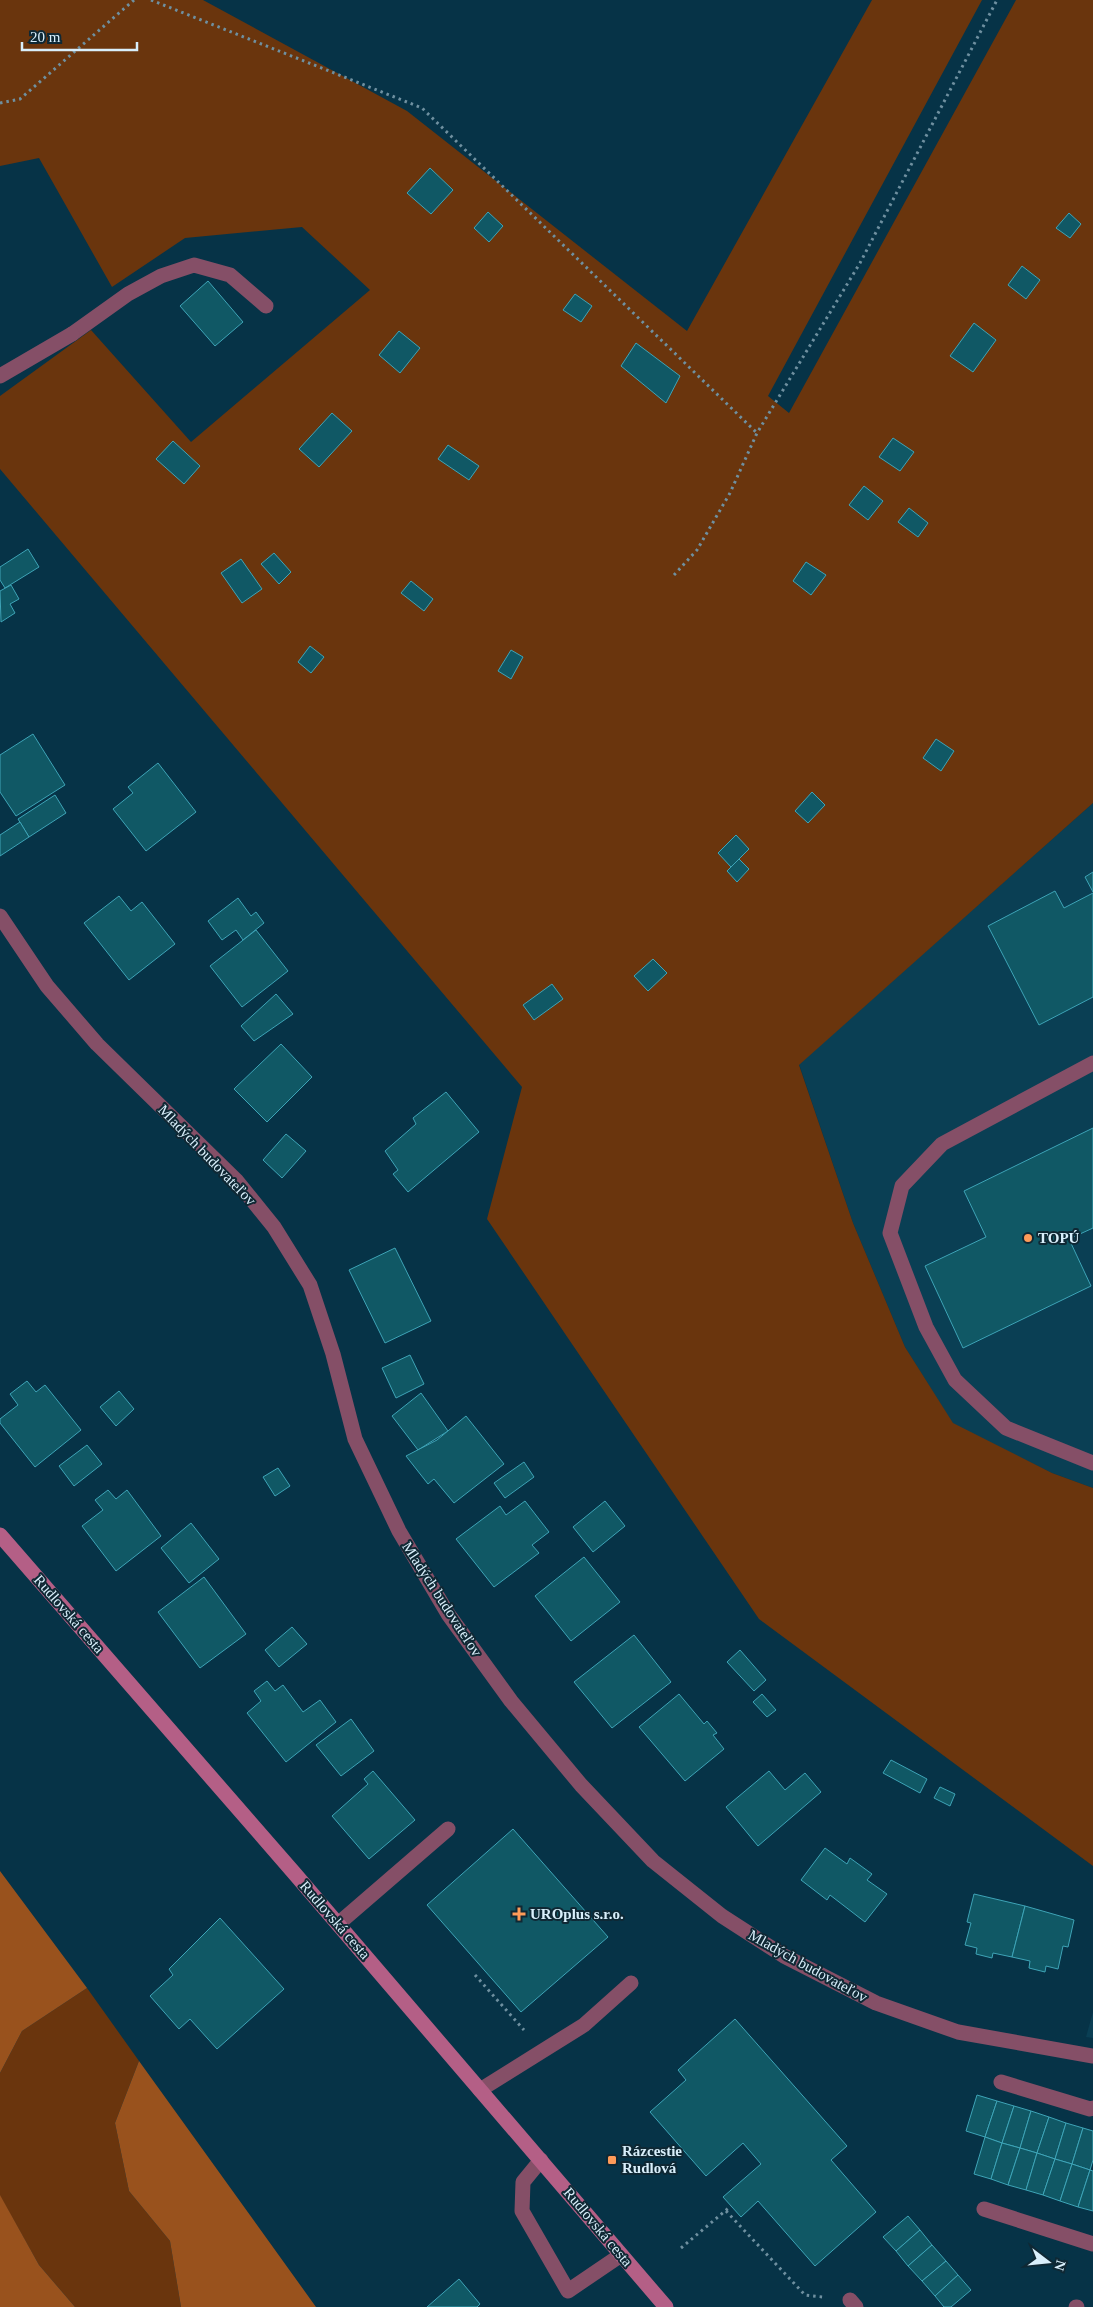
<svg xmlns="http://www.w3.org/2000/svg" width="1093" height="2307" font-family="Georgia,serif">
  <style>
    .built { fill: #0a3f54 }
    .green { fill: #6a350d }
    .forest { fill: #99521d }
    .building { fill: #105865; stroke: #3ea4b7 }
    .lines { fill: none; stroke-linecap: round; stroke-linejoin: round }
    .path { stroke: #6f90a0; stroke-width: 3; stroke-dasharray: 2.5 4; stroke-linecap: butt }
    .lane { stroke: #854f67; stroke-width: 15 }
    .street { stroke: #854f67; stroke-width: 15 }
    .secondary { stroke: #b45f86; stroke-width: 15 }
    .poi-dot { fill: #fe9b59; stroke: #0f2834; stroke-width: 2 }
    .labels { text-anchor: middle; stroke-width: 4; stroke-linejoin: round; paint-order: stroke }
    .street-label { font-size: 15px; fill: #d9effb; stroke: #0f2834 }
    .poi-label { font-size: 15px; font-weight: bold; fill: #d9effb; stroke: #0f2834; text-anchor: start }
  </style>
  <rect width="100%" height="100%" fill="#063347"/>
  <!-- built -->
  <g class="built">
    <polygon points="1093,803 1093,1488 1052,1473 953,1424 905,1347 853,1223 799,1064"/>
    <polygon points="1093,2012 1093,2038 1086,2037"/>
  </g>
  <!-- green -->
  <g class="green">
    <polygon points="0,0 203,0 407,111 687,331 872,0 982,0 768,396 789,413 1016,0 1093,0 1093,803 799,1065 853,1223 905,1347 953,1423 1052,1473 1093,1488 1093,1866 759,1619 487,1219 522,1087 0,469 0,396 91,330 191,442 370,290 302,227 185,238 112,287 39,158 0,166"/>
    <polygon points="87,1988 139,2061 115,2123 129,2191 170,2241 181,2307 75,2307 39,2265 0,2196 0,2073 22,2031"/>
  </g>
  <!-- forest -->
  <g class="forest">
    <polygon points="0,1871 87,1988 22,2031 0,2073"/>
    <polygon points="139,2061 316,2307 181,2307 170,2241 129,2191 115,2123"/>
    <polygon points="0,2195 39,2265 75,2307 0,2307"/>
  </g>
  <!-- building -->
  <g class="building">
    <polygon points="430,168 453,190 431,214 407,193"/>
    <polygon points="488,212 503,226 489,242 474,228"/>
    <polygon points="1069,213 1081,224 1070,238 1056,228"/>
    <polygon points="1022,266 1040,280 1026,299 1008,285"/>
    <polygon points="208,281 243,322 215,346 180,306"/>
    <polygon points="575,294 592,306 581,322 563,310"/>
    <polygon points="974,323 996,340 973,372 950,356"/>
    <polygon points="399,331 420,348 400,373 379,355"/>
    <polygon points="636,343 680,376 666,403 621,366"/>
    <polygon points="332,413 352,431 319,467 299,449"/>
    <polygon points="893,438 914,452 900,471 879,457"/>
    <polygon points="173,441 200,466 184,484 156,459"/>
    <polygon points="448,445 479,466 469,480 438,459"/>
    <polygon points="864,486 883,501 868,520 849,505"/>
    <polygon points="909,508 928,523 918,537 898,522"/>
    <polygon points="28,549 39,567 5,588 0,580 0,567"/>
    <polygon points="274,553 291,572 279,584 261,564"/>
    <polygon points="241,559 262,589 242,603 221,573"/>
    <polygon points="806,562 826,575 811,595 793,581"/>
    <polygon points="411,581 433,599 424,611 401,593"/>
    <polygon points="11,585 19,599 10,604 15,613 1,622 0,591"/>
    <polygon points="310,646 324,657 311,673 298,662"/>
    <polygon points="511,650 523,657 511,679 498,671"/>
    <polygon points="33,734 65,785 16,816 0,792 0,755"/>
    <polygon points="936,739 954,751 941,771 923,758"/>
    <polygon points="158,763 196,812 146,851 113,809 133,793 128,787"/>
    <polygon points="812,792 825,805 808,823 795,811"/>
    <polygon points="55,795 66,813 29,837 18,819"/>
    <polygon points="20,822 29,837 0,856 0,835"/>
    <polygon points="736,835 749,849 731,867 718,853"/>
    <polygon points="739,859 749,869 737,882 727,871"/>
    <polygon points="1093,872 1093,892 1085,877"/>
    <polygon points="1055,891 1064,908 1093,893 1093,997 1039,1025 988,926"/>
    <polygon points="119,896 131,911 142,902 175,944 129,980 84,923"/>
    <polygon points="238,898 251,916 256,912 264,923 243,940 236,930 222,940 208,921"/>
    <polygon points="256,930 288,971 242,1007 210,966"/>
    <polygon points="653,959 667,973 648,991 634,976"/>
    <polygon points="552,984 563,999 534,1020 523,1005"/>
    <polygon points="276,994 293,1014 254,1041 241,1026"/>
    <polygon points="281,1044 312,1077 267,1122 234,1089"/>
    <polygon points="446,1092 479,1132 408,1192 393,1174 398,1170 385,1151 416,1124 413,1118"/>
    <polygon points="1093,1128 1093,1228 1069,1239 1091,1286 963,1348 925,1266 986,1237 964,1191"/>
    <polygon points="286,1134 306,1151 282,1178 263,1160"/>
    <polygon points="395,1248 431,1321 385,1343 349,1270"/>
    <polygon points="410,1355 424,1384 396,1398 382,1368"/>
    <polygon points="27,1381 36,1392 45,1385 81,1430 35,1467 0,1423 0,1419 18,1405 10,1394"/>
    <polygon points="119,1391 134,1409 116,1426 100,1407"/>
    <polygon points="421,1393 448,1431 418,1450 392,1416"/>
    <polygon points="466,1416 504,1464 454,1503 434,1479 428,1484 406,1456 437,1440"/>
    <polygon points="87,1445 102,1464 74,1486 59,1466"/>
    <polygon points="524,1462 534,1477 505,1498 494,1483"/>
    <polygon points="278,1468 290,1486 275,1496 263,1477"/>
    <polygon points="108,1490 116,1499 127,1490 161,1536 116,1571 82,1526 103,1510 95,1500"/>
    <polygon points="525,1501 549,1532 532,1545 539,1553 494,1587 456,1539 500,1506 506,1515"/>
    <polygon points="605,1501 625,1526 593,1552 573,1527"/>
    <polygon points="191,1523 219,1559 189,1583 161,1548"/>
    <polygon points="584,1557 620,1602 571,1641 535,1596"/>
    <polygon points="204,1577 246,1634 200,1668 158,1612"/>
    <polygon points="292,1627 307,1644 279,1667 265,1650"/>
    <polygon points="634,1635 671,1682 612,1728 574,1682"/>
    <polygon points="740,1650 766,1680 754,1691 727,1662"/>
    <polygon points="267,1681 275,1691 283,1685 303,1712 320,1700 336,1722 286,1762 247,1713 261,1701 254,1691"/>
    <polygon points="679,1694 704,1724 707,1721 717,1733 713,1735 724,1749 685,1781 639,1727"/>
    <polygon points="762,1694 776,1710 767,1717 753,1702"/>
    <polygon points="351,1719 374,1751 341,1776 316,1745"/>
    <polygon points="891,1760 927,1779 920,1793 883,1773"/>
    <polygon points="373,1771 415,1820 369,1859 332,1816 368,1784 364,1779"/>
    <polygon points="769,1771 785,1790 805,1773 821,1792 758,1846 726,1807"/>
    <polygon points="940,1787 955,1794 950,1806 934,1798"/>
    <polygon points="513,1829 608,1937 521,2012 427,1905"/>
    <polygon points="825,1848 847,1864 850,1858 872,1874 867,1880 887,1894 865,1922 830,1895 827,1900 801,1880"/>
    <polygon points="974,1894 1025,1906 1012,1957 993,1953 992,1958 976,1954 977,1948 965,1945 971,1923 967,1922"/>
    <polygon points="1025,1906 1074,1920 1068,1947 1063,1946 1058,1969 1046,1966 1045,1972 1029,1968 1030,1961 1012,1957"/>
    <polygon points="220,1918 284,1989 217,2049 190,2019 179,2029 150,1996 173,1975 169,1969"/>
    <polygon points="735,2019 847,2146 831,2160 876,2212 815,2266 758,2201 741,2217 723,2197 761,2164 743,2143 706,2176 650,2112 686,2080 678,2070"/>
    <polygon points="977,2095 997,2101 985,2137 966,2131"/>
    <polygon points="997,2101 1014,2106 1002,2143 985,2137"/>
    <polygon points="1014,2106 1031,2111 1020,2148 1002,2143"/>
    <polygon points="1031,2111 1049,2117 1037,2153 1020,2148"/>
    <polygon points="1049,2117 1066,2123 1055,2159 1037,2153"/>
    <polygon points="1066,2123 1083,2128 1072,2164 1055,2159"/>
    <polygon points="1083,2128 1093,2131 1093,2160 1090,2170 1072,2164"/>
    <polygon points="985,2137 1002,2143 991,2179 974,2174"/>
    <polygon points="1002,2143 1020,2148 1008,2185 991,2179"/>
    <polygon points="1020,2148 1037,2153 1026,2190 1008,2185"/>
    <polygon points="1037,2153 1055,2159 1043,2195 1026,2190"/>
    <polygon points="1055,2159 1072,2164 1060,2201 1043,2195"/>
    <polygon points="1072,2164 1090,2170 1078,2207 1060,2201"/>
    <polygon points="1090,2170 1093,2171 1093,2211 1078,2207"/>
    <polygon points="908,2216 920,2230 896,2251 883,2237"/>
    <polygon points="920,2230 932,2245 908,2266 896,2251"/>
    <polygon points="932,2245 946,2261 922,2281 908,2266"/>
    <polygon points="946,2261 958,2275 935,2296 922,2281"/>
    <polygon points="958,2275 971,2290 951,2307 944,2307 935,2296"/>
    <polygon points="459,2279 480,2304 477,2307 427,2307"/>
  </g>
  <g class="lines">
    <!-- path -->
    <g class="path">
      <polyline points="151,0 422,108 757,433"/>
      <polyline points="0,103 20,99 134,0"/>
      <polyline points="674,575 697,550 730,493 757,433 860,263 997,0"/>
      <polyline points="475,1975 524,2030"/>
      <polyline points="726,2211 805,2295 823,2297"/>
      <polyline points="681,2248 731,2206"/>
    </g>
    <!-- lane -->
    <g class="lane">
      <polyline points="72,334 128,294 161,276 194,265 230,275 266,306"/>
      <polyline points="1093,1063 942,1144 902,1186 890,1233 926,1327 955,1380 1006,1428 1093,1463"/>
      <polyline points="338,1924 448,1829"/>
      <polyline points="1001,2082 1090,2109 1093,2108"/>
      <polyline points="480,2090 584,2025 631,1983"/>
      <polyline points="541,2160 523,2182 522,2211 568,2291 621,2255"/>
      <polyline points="984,2209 1093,2244"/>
      <polyline points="850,2300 856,2307"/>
      <polyline points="1076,2307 1077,2307"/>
    </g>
    <!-- street -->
    <g class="street">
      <polyline points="0,376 72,334"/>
      <polyline points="0,916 47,986 97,1044 236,1180 274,1227 310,1285 333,1354 355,1439 399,1531 448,1614 511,1701 581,1785 653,1861 722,1916 784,1956 876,2003 958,2032 1093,2056"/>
    </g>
    <!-- secondary -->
    <polyline class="secondary" points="0,1535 295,1874 666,2307"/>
  </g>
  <!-- markers -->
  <g class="poi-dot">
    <circle cx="1028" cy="1238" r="5"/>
    <path d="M516.5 1906.5h5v5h5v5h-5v5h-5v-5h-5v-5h5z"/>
    <rect x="607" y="2155" width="10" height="10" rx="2.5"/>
  </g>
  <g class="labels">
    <!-- street labels -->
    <g class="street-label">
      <text transform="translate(207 1155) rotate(46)" y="5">Mladých budovateľov</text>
      <text transform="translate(442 1599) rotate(57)" y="5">Mladých budovateľov</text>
      <text transform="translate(69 1614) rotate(49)" y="5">Rudlovská cesta</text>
      <text transform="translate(335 1920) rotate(49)" y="5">Rudlovská cesta</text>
      <text transform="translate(808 1966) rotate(29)" y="5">Mladých budovateľov</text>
      <text transform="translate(598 2227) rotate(50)" y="5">Rudlovská cesta</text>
    </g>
    <!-- poi labels -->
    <g class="poi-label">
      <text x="1038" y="1243">TOPÚ</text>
      <text x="530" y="1919">UROplus s.r.o.</text>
      <text x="622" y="2156">Rázcestie<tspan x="622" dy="17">Rudlová</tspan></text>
    </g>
  </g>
  <!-- north arrow -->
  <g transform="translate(1048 2262) rotate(106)" stroke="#0f2834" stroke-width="4" paint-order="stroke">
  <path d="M0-4L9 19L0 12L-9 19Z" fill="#d9effb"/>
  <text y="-8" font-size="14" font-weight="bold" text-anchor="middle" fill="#d9effb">N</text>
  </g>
  <!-- scale -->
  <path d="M22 42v8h115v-8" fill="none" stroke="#d9effb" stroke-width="2.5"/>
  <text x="30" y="42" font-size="15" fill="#d9effb" stroke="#0f2834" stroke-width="4" paint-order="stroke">20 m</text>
</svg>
